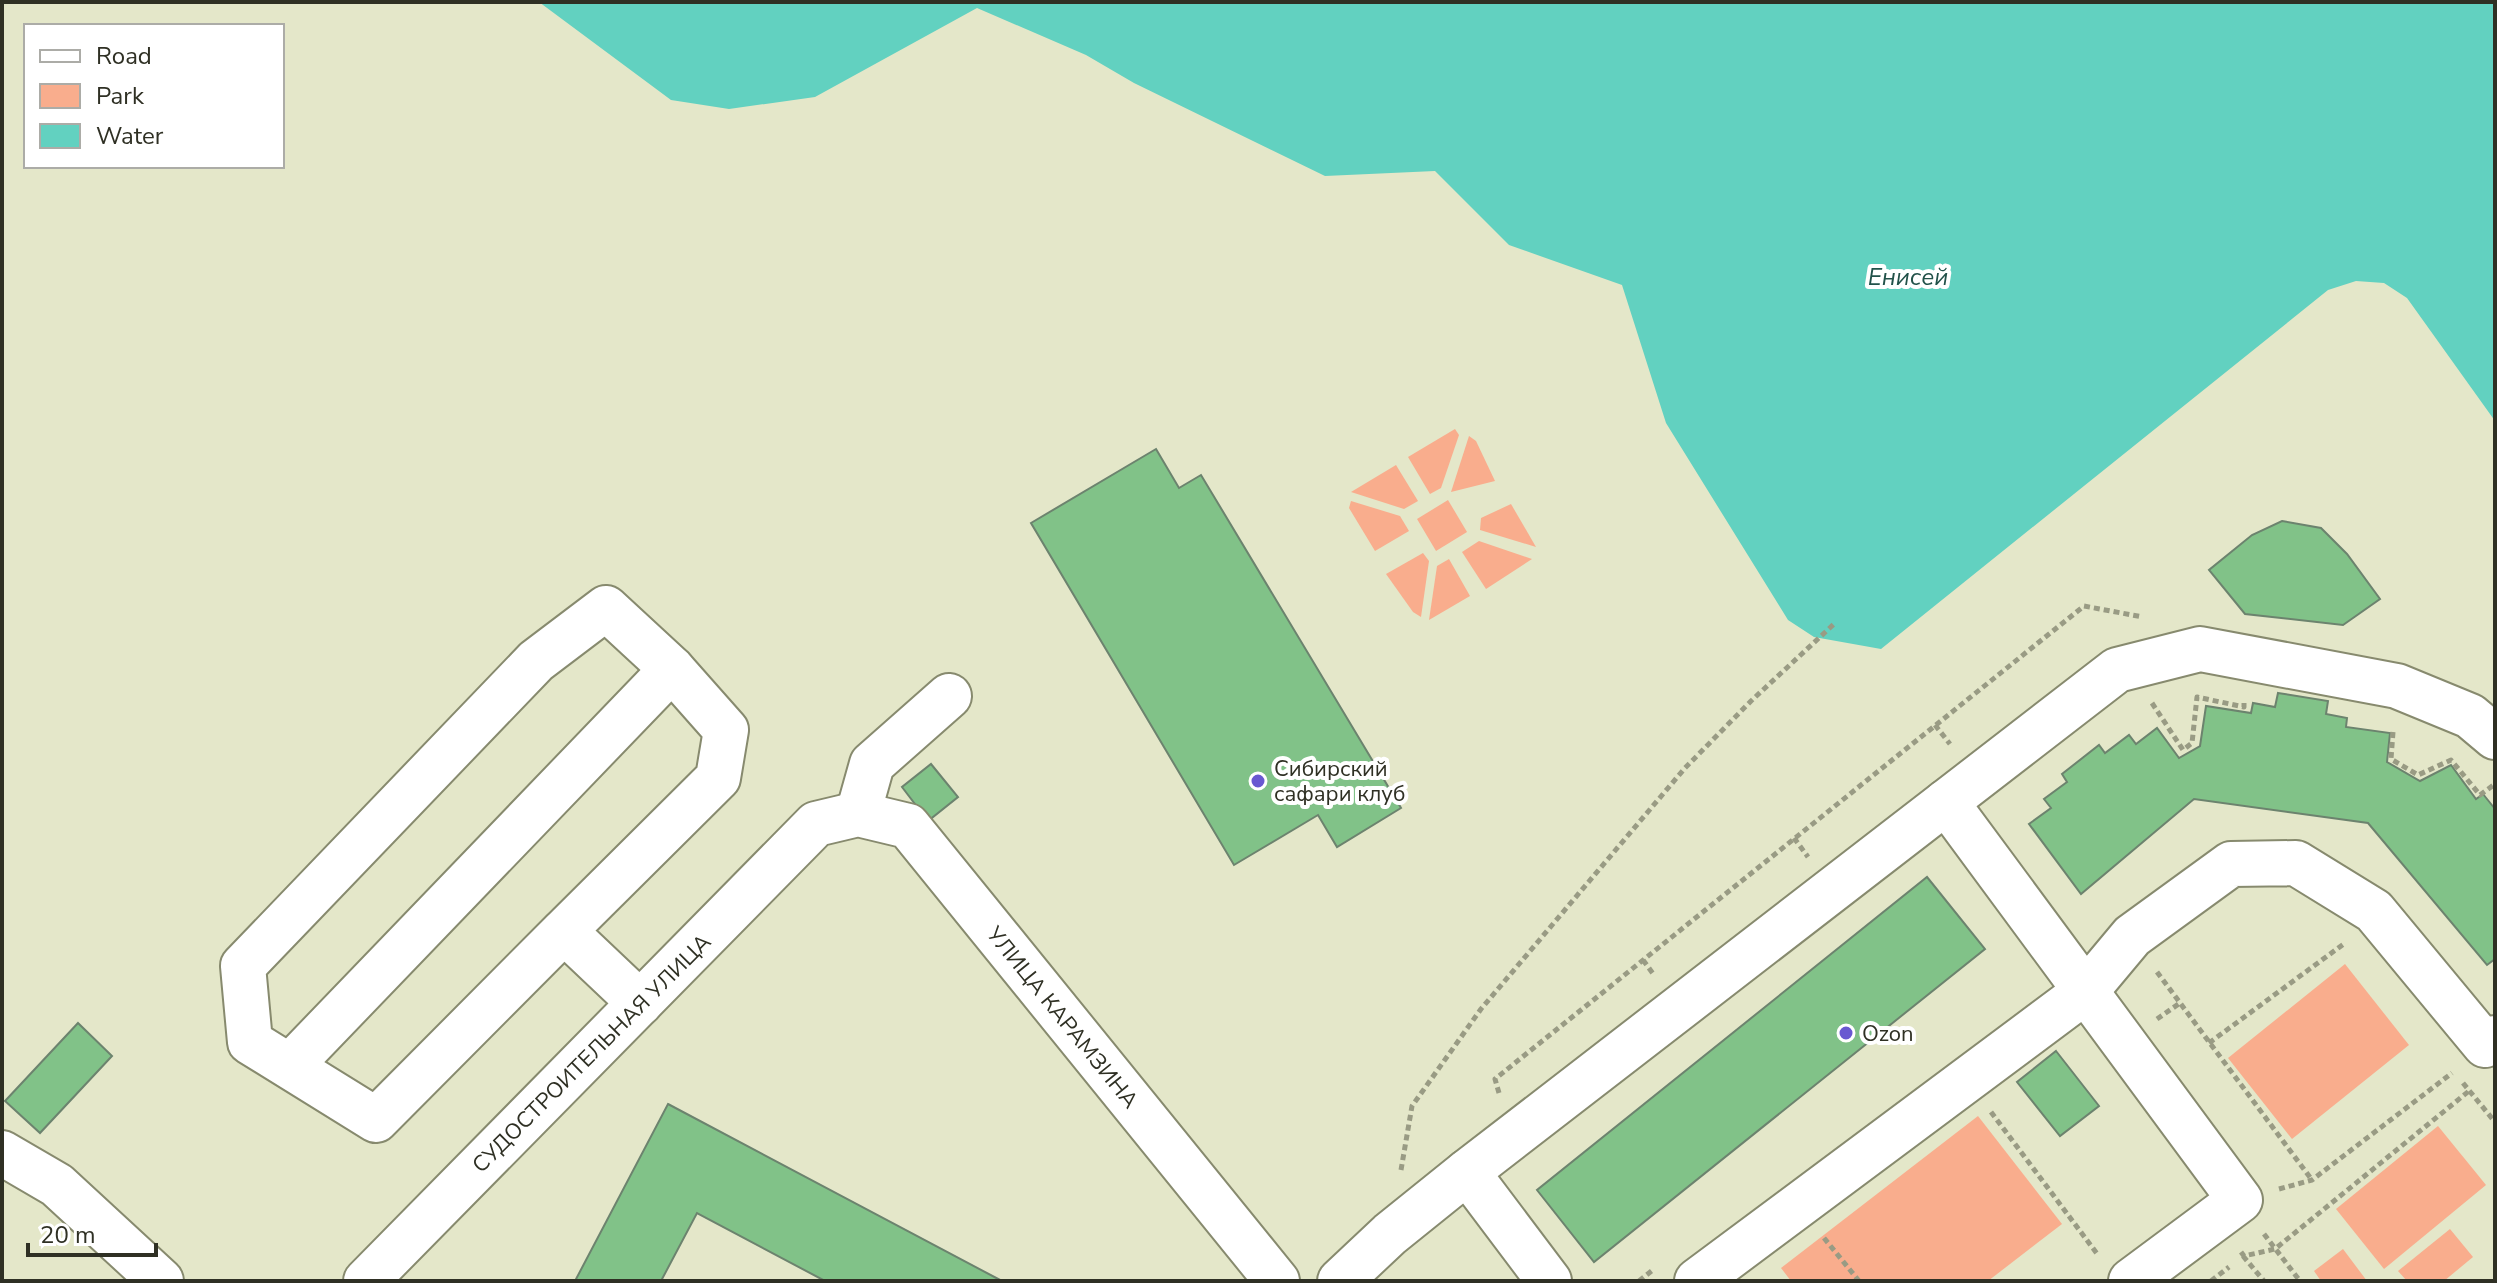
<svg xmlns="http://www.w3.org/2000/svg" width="2497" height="1283" font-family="'Nunito Sans',sans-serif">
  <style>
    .green { fill: #f9ad8d }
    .water { fill: #62d1c0 }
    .building { fill: #81c288; stroke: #6c836e; stroke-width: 2 }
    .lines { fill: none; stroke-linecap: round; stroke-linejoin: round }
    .minor-casing { stroke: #878a6e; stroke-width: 48 }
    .path { stroke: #999b84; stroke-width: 5; stroke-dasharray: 6 4; stroke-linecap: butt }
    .minor { stroke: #fff; stroke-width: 44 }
    .poi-dot { fill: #6958d1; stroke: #fff; stroke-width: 3 }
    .labels { text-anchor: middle; stroke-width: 8; stroke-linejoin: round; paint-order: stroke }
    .poi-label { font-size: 22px; fill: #2f3024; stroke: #fff; text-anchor: start }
    .street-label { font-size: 22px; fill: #2f3024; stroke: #fff }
    .water-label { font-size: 24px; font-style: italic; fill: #22524a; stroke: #fff }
  </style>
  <rect width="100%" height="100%" fill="#e4e7c9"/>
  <!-- green -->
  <g class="green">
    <polygon points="1455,429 1459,435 1441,488 1430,494 1408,457"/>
    <polygon points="1469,436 1476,441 1495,481 1451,492"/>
    <polygon points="1396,465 1418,501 1404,509 1351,492"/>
    <polygon points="1448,500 1467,532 1436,551 1417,519"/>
    <polygon points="1351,501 1400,516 1409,531 1375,551 1349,508"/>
    <polygon points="1511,504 1536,547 1480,530 1481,518"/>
    <polygon points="1479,541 1532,559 1486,589 1462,552"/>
    <polygon points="1423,553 1429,561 1421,617 1413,612 1386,574"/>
    <polygon points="1449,559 1470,596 1429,620 1437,566"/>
    <polygon points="2345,964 2409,1045 2292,1139 2228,1058"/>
    <polygon points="1978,1116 2062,1224 1988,1281 1791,1281 1781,1268"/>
    <polygon points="2438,1126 2486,1185 2384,1269 2336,1209"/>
    <polygon points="2450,1229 2473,1257 2444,1281 2407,1281 2398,1271"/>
    <polygon points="2343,1249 2367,1281 2321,1281 2314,1271"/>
  </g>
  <!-- water -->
  <polygon class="water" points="539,2 2495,2 2495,421 2407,298 2384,283 2356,281 2328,290 1881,649 1814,637 1788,620 1666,423 1622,285 1509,245 1435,171 1325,176 1134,83 1086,55 977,8 815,97 729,109 671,100"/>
  <!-- building -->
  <g class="building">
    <polygon points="1156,449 1179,488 1201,475 1401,808 1337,847 1318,815 1234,865 1031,523"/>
    <polygon points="2282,521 2321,528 2347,554 2380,599 2343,625 2245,614 2209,570 2252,535"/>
    <polygon points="2278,693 2328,701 2326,714 2347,718 2346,727 2390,733 2387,762 2420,781 2451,765 2476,799 2483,794 2495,809 2495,959 2487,965 2368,823 2194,799 2081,894 2029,824 2051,808 2044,799 2067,782 2062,774 2099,745 2105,753 2129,735 2136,744 2157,728 2179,758 2200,746 2206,706 2251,713 2253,703 2275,707"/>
    <polygon points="931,764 958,797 928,821 902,787"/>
    <polygon points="1927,877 1985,949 1594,1262 1537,1190"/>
    <polygon points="78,1023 112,1056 40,1133 5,1101"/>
    <polygon points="2056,1051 2099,1106 2060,1136 2017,1082"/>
    <polygon points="668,1104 1002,1281 825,1281 697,1213 661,1281 575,1281"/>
  </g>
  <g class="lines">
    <!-- minor casing -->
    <g class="minor-casing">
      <g id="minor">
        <polyline points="1946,802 2240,1200 2131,1281"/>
        <polyline points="858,814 872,764 949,696"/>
        <polyline points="564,931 376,1120 250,1042 243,966 536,661 606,608 672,669 726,730 718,778 564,931 640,1003"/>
        <polyline points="290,1066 672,669"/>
        <polyline points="2,1153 57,1185 161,1281"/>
        <polyline points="1467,1172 1549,1281"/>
        <polyline points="366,1281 816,824 858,814 908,826 1277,1281"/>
        <polyline points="1340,1281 1390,1234 1467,1172 2117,670 2200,649 2397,686 2470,716 2495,737"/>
        <polyline points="1697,1281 2086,991 2132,936 2231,864 2296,863 2374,911 2485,1045 2495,1038"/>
      </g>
    </g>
    <!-- path -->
    <g class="path">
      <polyline points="2152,703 2183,750 2192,743 2197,697 2244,707 2244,702"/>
      <polyline points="1935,725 1950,744"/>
      <polyline points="2393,732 2391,759 2418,775 2451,760 2480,795 2495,784"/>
      <polyline points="1794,838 1808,857"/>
      <polyline points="1643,960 1654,975"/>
      <polyline points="2157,972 2312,1180"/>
      <polyline points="2157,1019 2180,1003"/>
      <polyline points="2209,1043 2345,943"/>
      <polyline points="2463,1083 2495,1122"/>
      <polyline points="1499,1093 1495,1079 2084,606 2143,617"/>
      <polyline points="1991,1112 2098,1255"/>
      <polyline points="1401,1170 1412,1106 1481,1009 1685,768 1751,701 1834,624"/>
      <polyline points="2279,1189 2312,1180 2452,1073"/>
      <polyline points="2264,1234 2300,1281"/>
      <polyline points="1824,1238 1859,1281"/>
      <polyline points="2241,1252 2244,1256 2275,1249 2469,1091"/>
      <polyline points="2243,1256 2264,1281"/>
      <polyline points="1639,1281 1654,1269"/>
      <polyline points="2211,1281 2229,1267"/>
    </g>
    <!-- minor -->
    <use href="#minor" class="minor"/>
  </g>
  <!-- markers -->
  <g class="poi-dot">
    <circle cx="1258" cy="781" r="8"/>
    <circle cx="1846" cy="1033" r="8"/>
  </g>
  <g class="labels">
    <!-- poi labels -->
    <g class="poi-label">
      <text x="1274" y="776">Сибирский<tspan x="1274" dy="25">сафари клуб</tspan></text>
      <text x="1862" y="1041">Ozon</text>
    </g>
    <!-- street labels -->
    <g class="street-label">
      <text transform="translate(1063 1017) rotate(51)" y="8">УЛИЦА КАРАМЗИНА</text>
      <text transform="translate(591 1053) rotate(-45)" y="8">СУДОСТРОИТЕЛЬНАЯ УЛИЦА</text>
    </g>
    <!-- water labels -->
    <g class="water-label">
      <text x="1908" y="285">Енисей</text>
    </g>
  </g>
  <!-- border -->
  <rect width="2497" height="1283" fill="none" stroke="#2f3024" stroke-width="8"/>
  <!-- legend -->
  <rect x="24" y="24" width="260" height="144" fill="#ffffff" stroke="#acaca7" stroke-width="2"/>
  <rect x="40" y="50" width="40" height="12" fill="#ffffff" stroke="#acaca7" stroke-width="2"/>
  <text x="96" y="64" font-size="24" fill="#2f3024">Road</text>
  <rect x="40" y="84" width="40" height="24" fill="#f9ad8d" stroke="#acaca7" stroke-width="2"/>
  <text x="96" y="104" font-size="24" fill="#2f3024">Park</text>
  <rect x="40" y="124" width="40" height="24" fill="#62d1c0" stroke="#acaca7" stroke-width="2"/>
  <text x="96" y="144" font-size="24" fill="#2f3024">Water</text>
  <!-- scale -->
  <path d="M28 1243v12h128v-12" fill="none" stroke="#2f3024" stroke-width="4"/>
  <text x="40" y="1243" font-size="24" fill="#2f3024" stroke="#ffffff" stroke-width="6" paint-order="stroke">20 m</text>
</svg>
